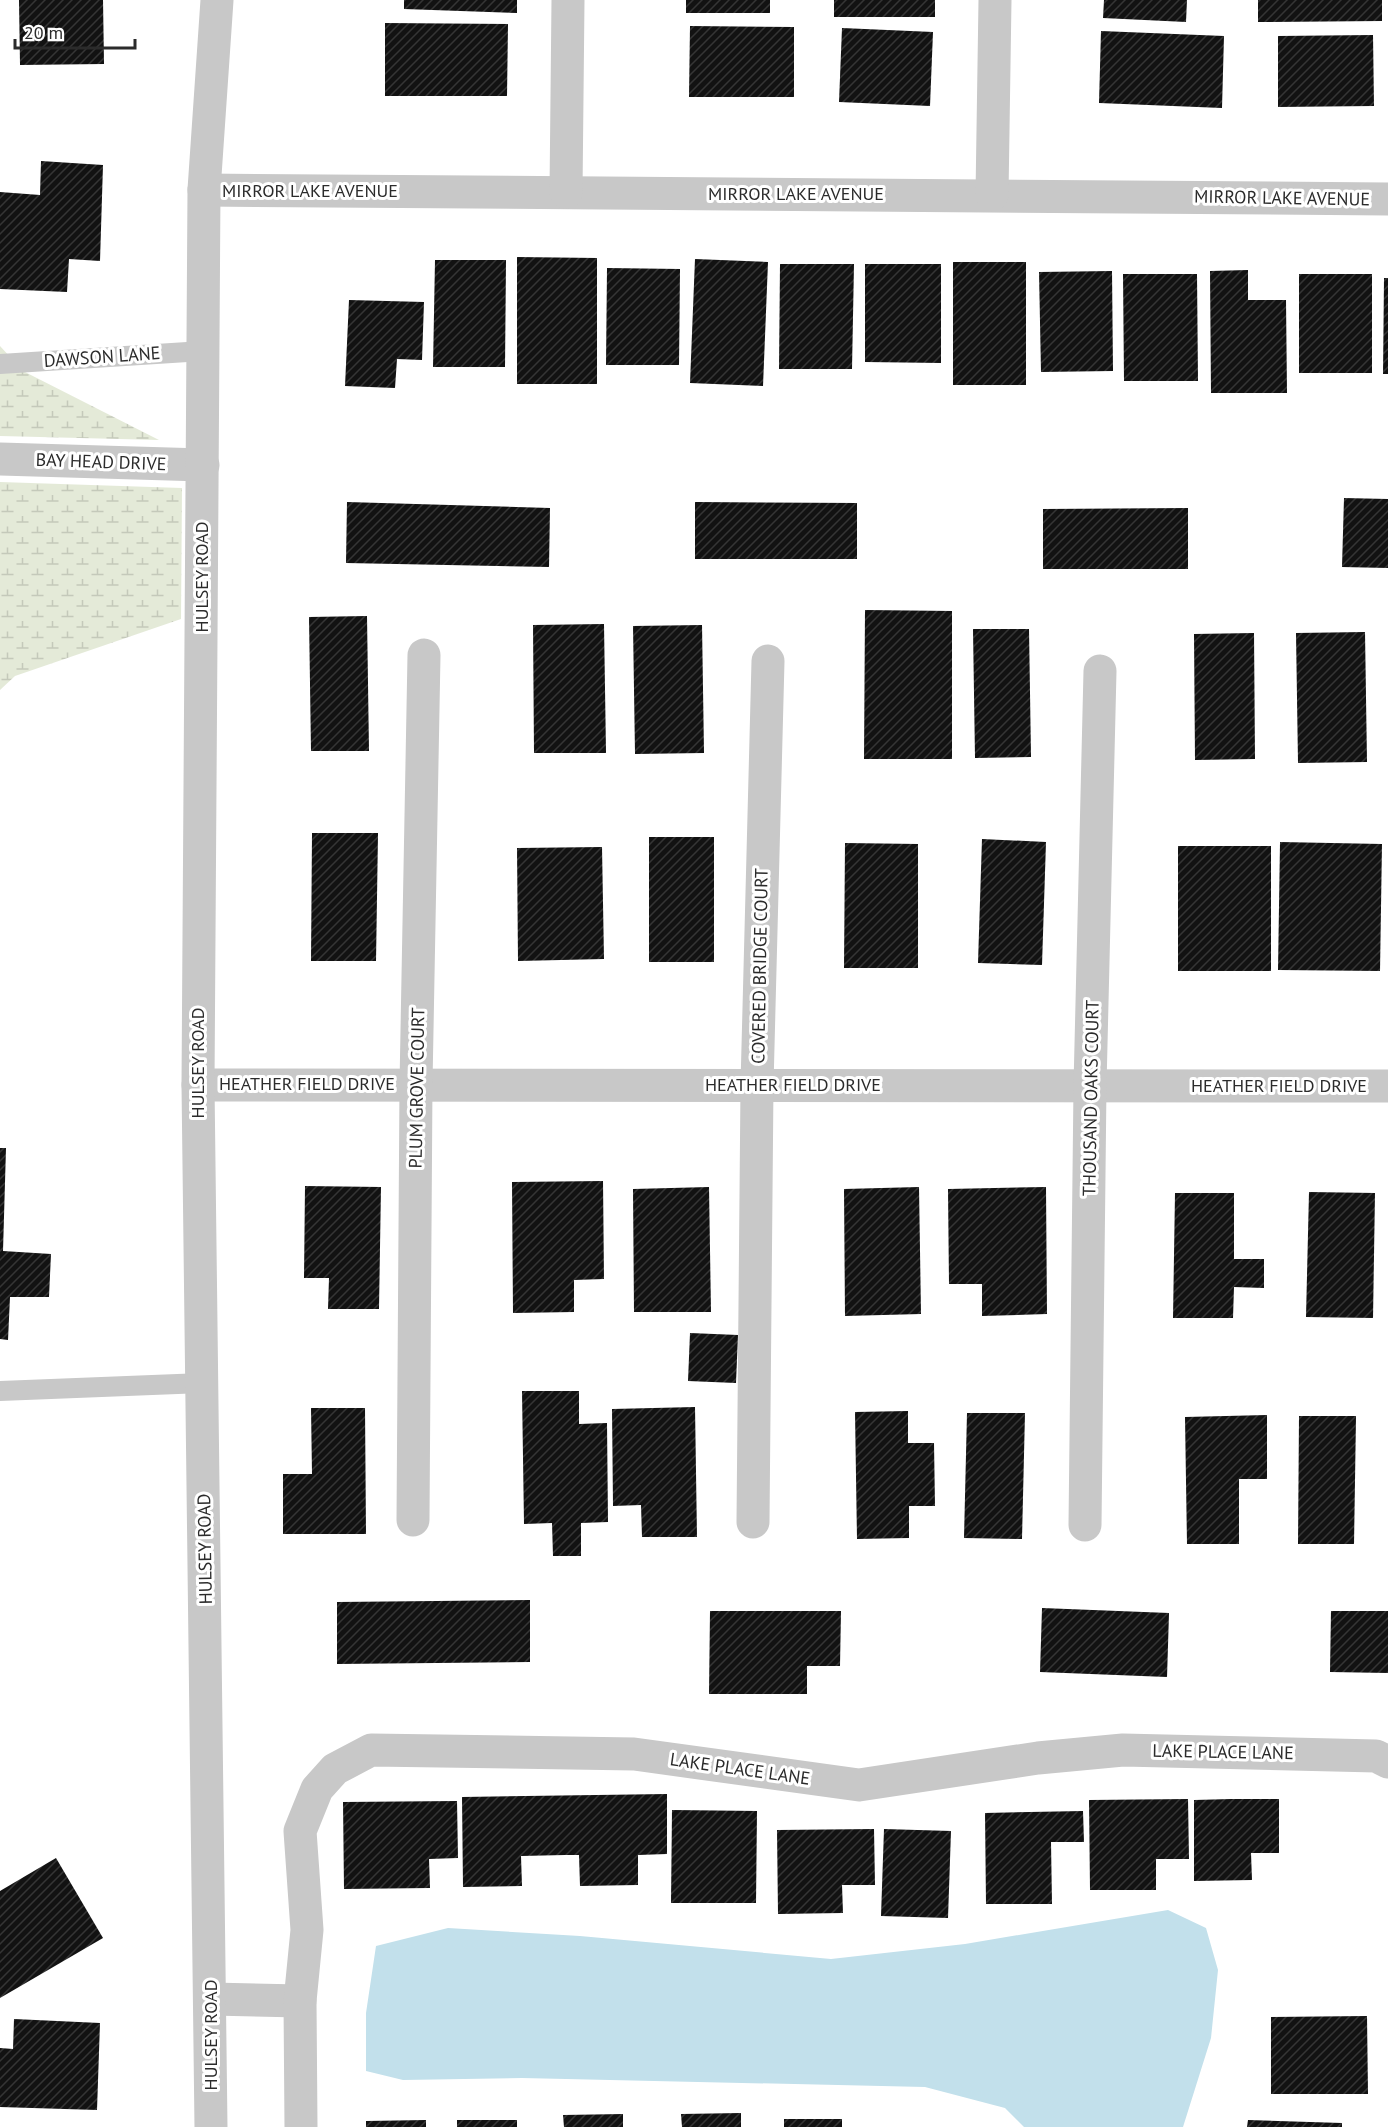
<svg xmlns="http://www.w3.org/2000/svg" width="1388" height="2127" font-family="'PT Sans',sans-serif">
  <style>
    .wetland { fill: url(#wetland-marsh) }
    .water { fill: #c2e0eb }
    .building { fill: url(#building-hatch) }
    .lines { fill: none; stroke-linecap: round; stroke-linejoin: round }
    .lane { stroke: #c8c8c8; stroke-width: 20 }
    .street { stroke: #c8c8c8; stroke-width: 33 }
    .labels { text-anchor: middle; stroke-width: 6; stroke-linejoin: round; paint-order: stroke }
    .street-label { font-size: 18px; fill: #2b2b2b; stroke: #fff }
  </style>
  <defs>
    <pattern id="wetland-marsh" width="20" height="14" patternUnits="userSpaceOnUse" patternTransform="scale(1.5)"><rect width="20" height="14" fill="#e4ead8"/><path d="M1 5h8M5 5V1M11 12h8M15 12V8" fill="none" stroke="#c4c9ba"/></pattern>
    <pattern id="building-hatch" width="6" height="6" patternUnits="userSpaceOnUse" patternTransform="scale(1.5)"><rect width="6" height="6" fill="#121212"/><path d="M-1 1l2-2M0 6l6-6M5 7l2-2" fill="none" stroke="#353535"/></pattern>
  </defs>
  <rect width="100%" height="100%" fill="#fff"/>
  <!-- wetland -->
  <g class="wetland">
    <polygon points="0,346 23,371 159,440 0,436"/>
    <polygon points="0,482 182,488 181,619 15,676 0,690"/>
  </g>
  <!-- water -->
  <polygon class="water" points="1168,1910 1206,1928 1218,1970 1211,2038 1183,2127 1024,2127 1005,2108 925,2087 522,2078 403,2080 366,2071 366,2013 376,1946 448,1928 580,1936 831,1959 965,1944"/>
  <!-- building -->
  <g class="building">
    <polygon points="19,0 103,0 104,64 20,65"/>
    <polygon points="404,0 517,0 517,13 404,9"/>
    <rect x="686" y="0" width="84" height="13"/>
    <rect x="834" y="0" width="101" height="17"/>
    <polygon points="1104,0 1187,0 1186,22 1103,18"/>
    <polygon points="1258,0 1382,0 1382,21 1258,22"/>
    <polygon points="385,23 508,24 507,96 385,96"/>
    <polygon points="690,26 794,27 794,97 689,97"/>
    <polygon points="842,28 933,32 930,106 839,102"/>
    <polygon points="1101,31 1224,36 1222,108 1099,103"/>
    <polygon points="1373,35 1374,106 1278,107 1278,36"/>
    <polygon points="41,161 103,165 100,261 69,259 67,292 0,289 0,192 40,195"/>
    <polygon points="517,257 597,258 597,384 517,384"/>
    <polygon points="695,259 768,262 763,386 690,383"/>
    <polygon points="435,260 506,260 505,367 433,367"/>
    <rect x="953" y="262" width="73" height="123"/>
    <polygon points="780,264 854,264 852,369 779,369"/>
    <polygon points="865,264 941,264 941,363 865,362"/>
    <polygon points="607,268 680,269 679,365 606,365"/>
    <polygon points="1248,270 1248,300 1286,300 1287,393 1211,393 1210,271"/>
    <polygon points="1112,271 1113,371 1041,372 1039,272"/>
    <polygon points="1123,274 1197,274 1198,381 1124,381"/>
    <rect x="1299" y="274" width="73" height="99"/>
    <polygon points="1384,278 1388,278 1388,374 1383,374"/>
    <polygon points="349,300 424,302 422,360 397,359 395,388 345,386"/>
    <polygon points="1344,498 1388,499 1388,568 1342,567"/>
    <polygon points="347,502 550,508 549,567 346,563"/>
    <polygon points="695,502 857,503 857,559 695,559"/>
    <polygon points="1188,508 1188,569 1043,569 1043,509"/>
    <polygon points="865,610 952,611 952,759 864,759"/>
    <polygon points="367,616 369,751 311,751 309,617"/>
    <polygon points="604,624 606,753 534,753 533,625"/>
    <polygon points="702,625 704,753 635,754 633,626"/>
    <polygon points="973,629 1029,629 1031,757 975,758"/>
    <polygon points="1365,632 1367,762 1298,763 1296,633"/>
    <polygon points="1254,633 1255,759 1195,760 1194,634"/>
    <polygon points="312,833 378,833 376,961 311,961"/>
    <rect x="649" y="837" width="65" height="125"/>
    <polygon points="982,839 1046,842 1042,965 978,963"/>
    <polygon points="1280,842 1382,844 1380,971 1278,970"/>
    <polygon points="845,843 918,844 918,968 844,968"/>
    <rect x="1178" y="846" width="93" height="125"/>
    <polygon points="602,847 604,959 518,961 517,848"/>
    <polygon points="0,1148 6,1148 3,1251 51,1254 49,1297 10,1297 8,1340 0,1339"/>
    <polygon points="603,1181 604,1279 574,1280 574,1312 513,1313 512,1182"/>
    <polygon points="305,1186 381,1187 379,1309 328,1309 329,1278 304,1278"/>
    <polygon points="709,1187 711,1312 634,1312 633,1189"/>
    <polygon points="919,1187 921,1314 845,1316 844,1189"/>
    <polygon points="1046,1187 1047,1314 982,1316 982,1284 949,1284 948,1189"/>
    <polygon points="1309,1192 1375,1193 1373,1318 1306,1317"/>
    <polygon points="1175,1193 1234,1193 1234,1259 1264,1259 1264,1288 1234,1287 1233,1318 1173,1318"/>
    <polygon points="690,1333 738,1335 736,1383 688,1381"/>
    <polygon points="522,1391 579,1391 579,1424 607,1423 608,1522 581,1523 581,1556 553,1556 552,1523 524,1524"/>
    <polygon points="695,1407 697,1537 642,1537 641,1505 613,1506 612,1409"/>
    <polygon points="311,1408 365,1408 366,1534 283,1534 283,1474 312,1474"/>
    <polygon points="908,1411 908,1443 934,1443 935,1506 909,1506 909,1538 857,1539 855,1412"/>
    <polygon points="967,1413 1025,1413 1022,1539 964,1538"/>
    <polygon points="1267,1415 1267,1479 1239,1479 1239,1544 1187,1544 1185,1417"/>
    <polygon points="1299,1416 1356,1416 1354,1544 1298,1544"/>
    <polygon points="530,1600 530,1662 337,1664 337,1602"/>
    <polygon points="1042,1608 1169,1613 1167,1677 1040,1672"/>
    <polygon points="710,1611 841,1611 840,1666 807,1666 807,1694 709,1694"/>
    <polygon points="1331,1611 1388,1611 1388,1673 1330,1672"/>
    <polygon points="667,1794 667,1854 638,1855 638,1885 580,1886 579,1855 565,1855 521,1856 522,1886 463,1887 462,1797"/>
    <polygon points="1188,1799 1189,1859 1156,1859 1156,1890 1090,1890 1089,1800"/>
    <polygon points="1231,1799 1279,1799 1279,1853 1251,1853 1252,1880 1194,1881 1194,1800"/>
    <polygon points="457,1801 458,1858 429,1859 430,1888 344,1889 343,1802"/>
    <polygon points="672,1810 757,1811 756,1903 671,1903"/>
    <polygon points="1083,1811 1084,1842 1051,1842 1052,1904 986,1904 985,1813"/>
    <polygon points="874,1829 875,1885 842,1885 843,1913 778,1914 777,1830"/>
    <polygon points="884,1829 951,1831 948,1918 881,1916"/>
    <polygon points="56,1858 103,1938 0,1998 0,1891"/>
    <polygon points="1367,2016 1368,2094 1271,2094 1271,2017"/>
    <polygon points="14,2019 100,2023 97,2110 0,2107 0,2048 13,2049"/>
    <polygon points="741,2113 741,2127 682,2127 681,2114"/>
    <polygon points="623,2114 623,2127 564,2127 563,2115"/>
    <rect x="784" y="2119" width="58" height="8"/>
    <polygon points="426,2120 426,2127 366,2127 366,2121"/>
    <rect x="457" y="2120" width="60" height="7"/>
    <polygon points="1248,2120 1342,2123 1342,2127 1247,2127"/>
  </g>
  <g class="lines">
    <!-- lane -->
    <g class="lane">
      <polyline points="0,364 203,351"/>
      <polyline points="0,1391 203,1383"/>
    </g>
    <!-- street -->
    <g class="street">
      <polyline points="204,190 1388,199"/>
      <polyline points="566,192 568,0"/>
      <polyline points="992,195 995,0"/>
      <polyline points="0,459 203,465"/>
      <polyline points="198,1085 1388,1086"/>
      <polyline points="413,1520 416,1084 424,655"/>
      <polyline points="753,1522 757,1085 768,661"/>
      <polyline points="1085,1525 1090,1086 1100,671"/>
      <polyline points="211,1999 300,2001"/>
      <polyline points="211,2127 198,1085 204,190 217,0"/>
      <polyline points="301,2127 300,2001 307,1930 300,1831 317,1789 335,1769 371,1750 634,1754 859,1785 1038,1758 1123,1750 1376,1756 1388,1762"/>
    </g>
  </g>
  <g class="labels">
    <!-- street labels -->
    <g class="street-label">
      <text x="310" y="197">MIRROR LAKE AVENUE</text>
      <text x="796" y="200">MIRROR LAKE AVENUE</text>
      <text transform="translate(1282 198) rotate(1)" y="6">MIRROR LAKE AVENUE</text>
      <text transform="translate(102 357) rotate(-4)" y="6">DAWSON LANE</text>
      <text transform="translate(101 462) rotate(2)" y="6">BAY HEAD DRIVE</text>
      <text transform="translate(202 577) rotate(-90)" y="6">HULSEY ROAD</text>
      <text transform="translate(760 966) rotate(-89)" y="6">COVERED BRIDGE COURT</text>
      <text transform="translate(198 1063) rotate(-90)" y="6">HULSEY ROAD</text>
      <text x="307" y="1090">HEATHER FIELD DRIVE</text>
      <text x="793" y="1091">HEATHER FIELD DRIVE</text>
      <text x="1279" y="1092">HEATHER FIELD DRIVE</text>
      <text transform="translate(417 1088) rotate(-89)" y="6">PLUM GROVE COURT</text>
      <text transform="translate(1091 1098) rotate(-89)" y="6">THOUSAND OAKS COURT</text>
      <text transform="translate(205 1549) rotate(-91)" y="6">HULSEY ROAD</text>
      <text transform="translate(1223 1752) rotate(1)" y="6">LAKE PLACE LANE</text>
      <text transform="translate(740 1769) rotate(8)" y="6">LAKE PLACE LANE</text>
      <text transform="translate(211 2035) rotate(-90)" y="6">HULSEY ROAD</text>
    </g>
  </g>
  <!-- scale -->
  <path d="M15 39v9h120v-9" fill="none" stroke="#2b2b2b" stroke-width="3"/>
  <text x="24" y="39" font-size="18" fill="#2b2b2b" stroke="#ffffff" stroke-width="4.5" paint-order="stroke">20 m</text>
</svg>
